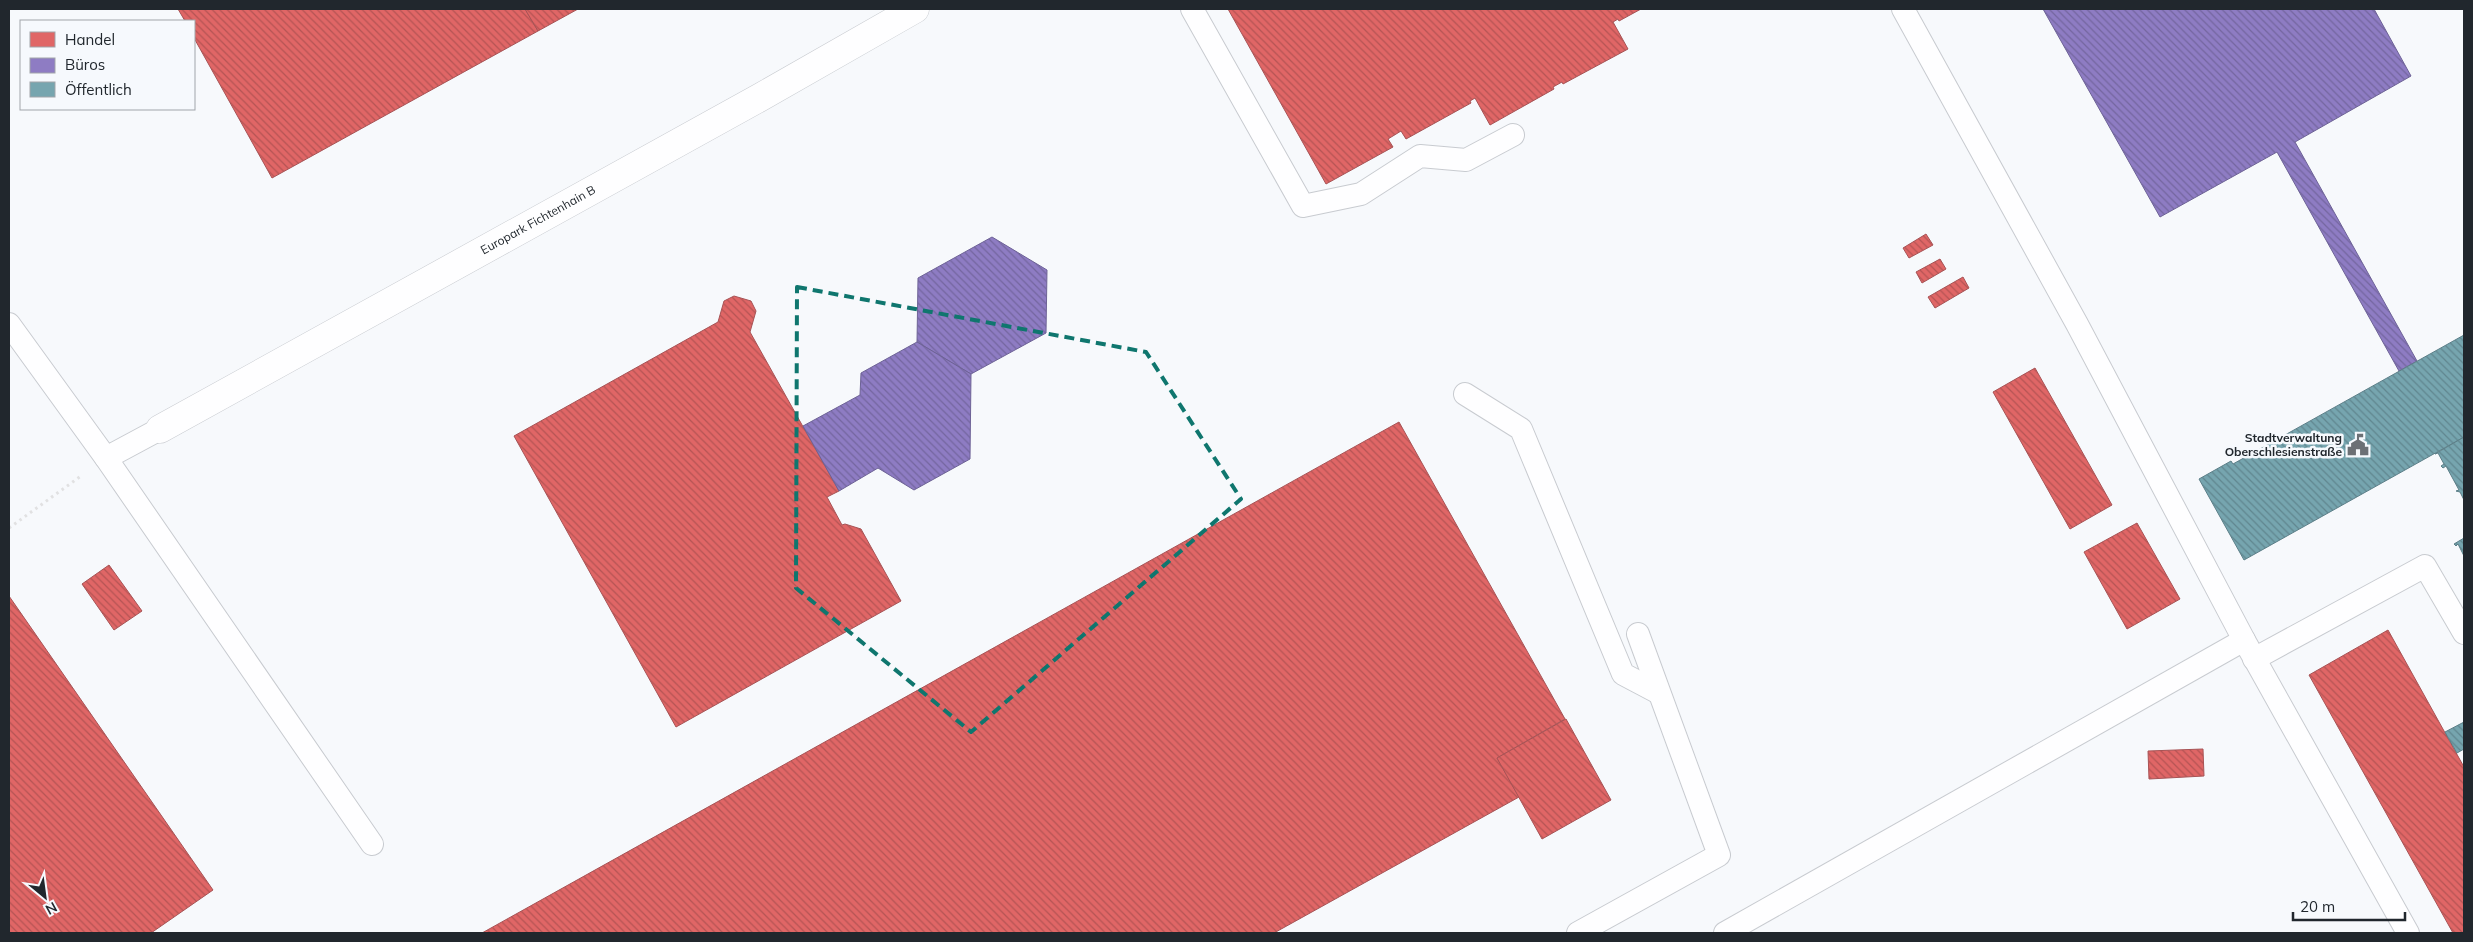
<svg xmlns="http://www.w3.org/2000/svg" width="2473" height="942" font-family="Mulish,sans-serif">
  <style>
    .shops { fill: url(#shops-back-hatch); stroke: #a75355 }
    .offices { fill: url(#offices-back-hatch); stroke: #6d6296 }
    .public { fill: url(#public-back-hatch); stroke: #5c7f88 }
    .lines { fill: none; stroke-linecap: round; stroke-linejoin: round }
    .lane-casing { stroke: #c8cbd0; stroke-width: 24 }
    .street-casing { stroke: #c8cbd0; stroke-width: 29 }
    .path { stroke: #e1e1e2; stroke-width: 3; stroke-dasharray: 2.5 4; stroke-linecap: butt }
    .lane { stroke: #fefeff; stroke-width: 22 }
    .street { stroke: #fefeff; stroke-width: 28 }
    .marked { fill: none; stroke: #0f766e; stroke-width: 4; stroke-dasharray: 10 6; stroke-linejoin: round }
    .labels { text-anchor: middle; stroke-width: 5; stroke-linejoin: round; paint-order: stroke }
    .street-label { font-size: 12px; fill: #21272d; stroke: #f6f9fd }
    .poi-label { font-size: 12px; font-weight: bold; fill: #21272d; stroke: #f6f9fd; text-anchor: end }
  </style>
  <defs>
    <pattern id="shops-back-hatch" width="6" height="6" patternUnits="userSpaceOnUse" patternTransform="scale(1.25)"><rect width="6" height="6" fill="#e06666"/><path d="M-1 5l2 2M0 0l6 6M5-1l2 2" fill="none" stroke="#b55454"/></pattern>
    <pattern id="offices-back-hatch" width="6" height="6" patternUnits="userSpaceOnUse" patternTransform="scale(1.25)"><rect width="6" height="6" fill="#8e7cc3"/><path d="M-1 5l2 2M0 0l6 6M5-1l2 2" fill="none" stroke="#74669f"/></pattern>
    <pattern id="public-back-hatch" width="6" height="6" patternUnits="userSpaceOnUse" patternTransform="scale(1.25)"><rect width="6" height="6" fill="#76a5af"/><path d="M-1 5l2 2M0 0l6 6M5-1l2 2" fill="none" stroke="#60868f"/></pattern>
  </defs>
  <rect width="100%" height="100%" fill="#f7f9fc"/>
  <!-- shops -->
  <g class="shops">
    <polygon points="178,9 525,9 538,31 272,178 194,38 194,21 185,21"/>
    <polygon points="525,9 578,9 538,31"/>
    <polygon points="1228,9 1641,9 1619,21 1618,19 1613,22 1628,49 1563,84 1562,82 1553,87 1554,89 1490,125 1475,98 1470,101 1471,103 1406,139 1401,131 1388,139 1393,147 1326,184"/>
    <polygon points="1926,234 1933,245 1909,258 1903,248"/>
    <polygon points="1940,259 1946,269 1922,283 1916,272"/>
    <polygon points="1963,277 1969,288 1935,308 1928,297"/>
    <polygon points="734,296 751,301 756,311 750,332 839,491 827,497 842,525 845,524 861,529 901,601 676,727 514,436 718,322 724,301"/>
    <polygon points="2035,368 2112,505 2070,529 1993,392"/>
    <polygon points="1399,422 1565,719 1497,758 1519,797 1274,933 482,933"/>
    <polygon points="2137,523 2180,599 2127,629 2084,552"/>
    <polygon points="109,565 142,611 114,630 82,584"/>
    <polygon points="9,596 213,890 151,933 9,933"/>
    <polygon points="2388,630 2464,767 2464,933 2453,933 2309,675"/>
    <polygon points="1566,719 1611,800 1542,839 1497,758"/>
    <polygon points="2203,749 2204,776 2149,779 2148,751"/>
  </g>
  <!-- offices -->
  <g class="offices">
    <polygon points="2043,9 2374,9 2411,76 2295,142 2417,361 2399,371 2277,152 2160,217"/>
    <polygon points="992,237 1047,270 1046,333 971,374 917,342 918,278"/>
    <polygon points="917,342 971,374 970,459 914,490 878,468 839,491 803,426 860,395 861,373"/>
  </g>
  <!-- public -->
  <g class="public">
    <polygon points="2464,335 2464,437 2244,560 2199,479 2231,461 2233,464"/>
    <polygon points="2464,437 2464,500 2460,492 2456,491 2459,490 2446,466 2443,468 2441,466 2444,464 2438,453 2435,454"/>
    <polygon points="2464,538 2464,556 2458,544 2456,546 2454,544"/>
    <polygon points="2464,722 2464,749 2457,753 2445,732"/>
  </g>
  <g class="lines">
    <!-- lane casing -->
    <g class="lane-casing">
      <g id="lane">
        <polyline points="1192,9 1303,206 1361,194 1420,156 1466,160 1513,135"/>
        <polyline points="1903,9 2077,324 2244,640 2408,933"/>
        <polyline points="9,324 106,458 160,429"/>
        <polyline points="1465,394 1521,429 1623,674 1659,693"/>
        <polyline points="106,458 372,844"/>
        <polyline points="2254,659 2425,566 2464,633"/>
        <polyline points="1578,933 1719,855 1638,634"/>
        <polyline points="1725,933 2244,640"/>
      </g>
    </g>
    <!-- street casing -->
    <g class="street-casing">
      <g id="street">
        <path id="s1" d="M160 429 759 98 915 9"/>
      </g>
    </g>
    <!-- path -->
    <polyline class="path" points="9,528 81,476"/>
    <!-- lane -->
    <use href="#lane" class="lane"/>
    <!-- street -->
    <use href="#street" class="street"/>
  </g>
  <!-- marked area -->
  <path class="marked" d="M797 287 1146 352 1241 499 971 732 796 588Z"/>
  <!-- icons -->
  <defs>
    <g id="civic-bare" transform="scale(1.725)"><path d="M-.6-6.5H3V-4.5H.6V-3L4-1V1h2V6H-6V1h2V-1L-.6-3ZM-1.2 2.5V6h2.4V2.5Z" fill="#6c7075" stroke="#f6f9fd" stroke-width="2.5" paint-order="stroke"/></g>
  </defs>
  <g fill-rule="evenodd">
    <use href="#civic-bare" x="2358" y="445"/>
  </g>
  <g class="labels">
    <!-- street labels -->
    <g class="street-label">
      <text dy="4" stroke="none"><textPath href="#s1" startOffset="432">Europark Fichtenhain B</textPath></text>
    </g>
    <!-- poi labels -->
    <g class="poi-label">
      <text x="2342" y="442">Stadtverwaltung<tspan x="2342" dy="14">Oberschlesienstraße</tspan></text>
    </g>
  </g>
  <!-- border -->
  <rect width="2473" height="942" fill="none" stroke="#21272d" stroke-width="20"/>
  <!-- legend -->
  <rect x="20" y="20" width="175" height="90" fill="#f6f9fd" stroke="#a1a5aa"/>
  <rect x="30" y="32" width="25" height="15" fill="#e06666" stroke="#a1a5aa"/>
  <text x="65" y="45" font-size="15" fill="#21272d">Handel</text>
  <rect x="30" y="58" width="25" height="15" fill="#8e7cc3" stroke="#a1a5aa"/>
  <text x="65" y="70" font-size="15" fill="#21272d">Büros</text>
  <rect x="30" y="82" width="25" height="15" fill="#76a5af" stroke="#a1a5aa"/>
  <text x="65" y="95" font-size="15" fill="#21272d">Öffentlich</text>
  <!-- north arrow -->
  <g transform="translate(45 897) rotate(151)" stroke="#f6f9fd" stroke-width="4" paint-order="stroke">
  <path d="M0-4L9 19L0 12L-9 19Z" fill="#21272d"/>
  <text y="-8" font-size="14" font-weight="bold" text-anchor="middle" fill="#21272d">N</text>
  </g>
  <!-- scale -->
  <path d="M2293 912v8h112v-8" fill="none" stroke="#21272d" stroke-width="2.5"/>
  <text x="2300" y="912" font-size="15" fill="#21272d" stroke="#f6f9fd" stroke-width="4" paint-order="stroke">20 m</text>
</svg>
